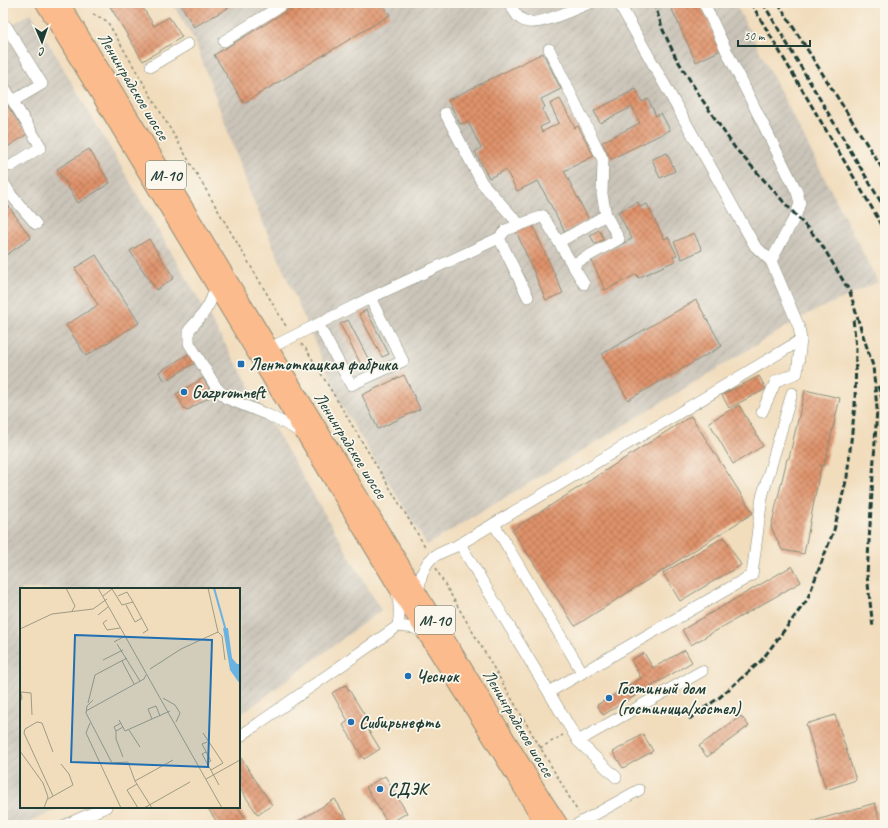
<svg xmlns="http://www.w3.org/2000/svg" width="888" height="828" font-family="Caveat,sans-serif">
  <style>
    .industrial { fill: url(#industrial-furrows) }
    .building { fill: url(#building-cross-hatch) }
    .lines { fill: none; stroke-linecap: round; stroke-linejoin: round }
    .minor-casing { stroke: #888c78; stroke-width: 12 }
    .highway-casing { stroke: #888c78; stroke-width: 18 }
    .path { stroke: #888c78; stroke-width: 1.5; stroke-dasharray: 3 3; stroke-linecap: butt }
    .minor { stroke: #fff; stroke-width: 11 }
    .highway { stroke: #fbbb8d; stroke-width: 16 }
    .rail { stroke: #1f3d34; stroke-width: 3; stroke-dasharray: 6 3; stroke-linecap: butt }
    .poi-dot { fill: #1f6fb2; stroke: #fbf7ec; stroke-width: 1.5 }
    .labels { text-anchor: middle; stroke-width: 3.5; stroke-linejoin: round; paint-order: stroke }
    .shield { fill: #fbf7ec; stroke: #61756b; stroke-width: 1 }
    .shield-label { font-size: 16px; font-weight: bold; fill: #1f3d34 }
    .street-label { font-size: 17px; fill: #1f3d34; stroke: #fbf7ec }
    .poi-label { font-size: 17px; font-weight: bold; fill: #1f3d34; stroke: #fbf7ec; text-anchor: start }
    .inset-river { fill: none; stroke: #6ab2e1; stroke-width: 2 }
    .inset-road { fill: none; stroke: #9d9c85; stroke-width: 1 }
    .view { fill: #1f6fb2; fill-opacity: 0.15; stroke: #1f6fb2; stroke-width: 2 }
    .inset-edge { fill: none; stroke: #1f3d34; stroke-width: 2 }
  </style>
  <defs>
    <pattern id="industrial-furrows" width="10" height="10" patternUnits="userSpaceOnUse"><rect width="10" height="10" fill="#c9c3b8"/><path d="M-1 1l2-2M0 10L10 0M9 11l2-2" fill="none" stroke="#aca89f"/></pattern>
    <pattern id="building-cross-hatch" width="8" height="8" patternUnits="userSpaceOnUse"><rect width="8" height="8" fill="#df926b"/><path d="M0 0l8 8M0 8l8-8" fill="none" stroke="#b47859"/></pattern>
  </defs>
  <rect width="100%" height="100%" fill="#fbf7ec"/>
  <filter id="ink" filterUnits="userSpaceOnUse"><feTurbulence type="fractalNoise" baseFrequency=".025" numOctaves="2"/><feDisplacementMap in="SourceGraphic" scale="8" xChannelSelector="R" yChannelSelector="G"/><feConvolveMatrix kernelMatrix="1 2 1 2 8 2 1 2 1" color-interpolation-filters="sRGB"/></filter>
  <filter id="wash" filterUnits="userSpaceOnUse"><feTurbulence type="fractalNoise" baseFrequency=".012" numOctaves="4" result="noise"/><feDisplacementMap in="SourceGraphic" scale="16" xChannelSelector="R" yChannelSelector="G"/><feGaussianBlur stdDeviation="0.9" result="paint"/><feColorMatrix in="noise" values="0 0 0 0 0 0 0 0 0 0 0 0 0 0 0 0 0 1.4 0 .05"/><feComposite in="paint" operator="in"/></filter>
  <g filter="url(#wash)">
    <rect width="100%" height="100%" fill="#f1dcbb"/>
    <!-- industrial -->
    <g class="industrial">
      <polygon points="172,3 735,3 878,282 804,316 427,545 344,410 251,195 195,41"/>
      <polygon points="31,13 381,610 239,716 239,589 21,589 21,807 62,807 24,825 3,825 3,31"/>
    </g>
    <g id="blocks">
      <!-- building -->
      <g class="building">
        <polygon points="108,3 140,3 154,26 169,17 182,37 143,61"/>
        <polygon points="180,3 237,3 194,27"/>
        <polygon points="300,3 382,3 390,15 244,103 214,55"/>
        <polygon points="669,3 700,3 721,50 696,62"/>
        <polygon points="543,53 561,89 541,99 545,107 542,109 549,123 540,127 542,132 559,123 550,104 560,99 575,128 578,126 594,156 564,171 589,220 565,232 538,181 517,191 506,170 489,178 475,152 481,148 468,122 460,124 448,100"/>
        <polygon points="636,89 642,102 648,99 656,116 661,113 670,130 611,159 602,142 640,123 632,107 600,123 594,111"/>
        <polygon points="3,99 27,134 3,150"/>
        <polygon points="89,149 110,183 78,203 57,169"/>
        <polygon points="667,153 675,171 660,178 652,159"/>
        <polygon points="5,201 31,238 5,256 3,253 3,202"/>
        <polygon points="638,202 640,207 647,204 664,239 668,237 677,255 673,257 675,261 638,278 637,274 605,290 591,259 632,239 618,212"/>
        <polygon points="532,224 563,293 546,300 516,231"/>
        <polygon points="599,230 604,239 595,244 590,235"/>
        <polygon points="694,233 702,250 682,259 674,242"/>
        <polygon points="149,239 174,278 156,290 130,251"/>
        <polygon points="96,255 139,323 86,356 66,325 98,305 75,268"/>
        <polygon points="696,300 722,346 628,400 602,354"/>
        <polygon points="366,310 389,354 382,357 359,314"/>
        <polygon points="348,320 371,364 363,368 340,324"/>
        <polygon points="195,350 200,360 165,381 159,372"/>
        <polygon points="404,375 420,409 378,429 362,395"/>
        <polygon points="759,376 766,389 729,408 722,395"/>
        <polygon points="203,378 213,395 186,411 176,394"/>
        <polygon points="805,390 840,398 824,466 821,465 804,554 782,550 771,527 787,459 789,458"/>
        <polygon points="739,405 763,446 733,464 709,422"/>
        <polygon points="691,416 753,513 575,626 512,530"/>
        <polygon points="724,537 741,565 680,601 663,573"/>
        <polygon points="792,566 801,582 691,645 682,630"/>
        <polygon points="685,650 692,662 603,715 597,705 641,678 631,660 644,653 653,668"/>
        <polygon points="346,685 370,724 366,726 380,749 364,759 343,725 348,721 332,693"/>
        <polygon points="835,715 856,780 826,790 806,724"/>
        <polygon points="741,716 749,726 707,757 699,746"/>
        <polygon points="643,734 653,751 623,768 613,752"/>
        <polygon points="241,758 272,805 258,815 239,787 239,759"/>
        <polygon points="385,776 407,813 388,824 366,787"/>
        <polygon points="335,799 350,824 292,825"/>
        <polygon points="875,803 880,822 869,825 800,825"/>
        <polygon points="207,807 238,807 247,821 240,825 219,825"/>
      </g>
    </g>
  </g>
  <g filter="url(#ink)">
    <use href="#blocks" fill-opacity="0" stroke="#888c78" stroke-width="1"/>
    <g class="lines">
      <!-- minor casing -->
      <g class="minor-casing">
        <g id="minor">
          <path d="M509 3C514 11 518 20 528 22 542 25 576 8 590 3"/>
          <polyline points="616,3 620,5 755,246 771,261 799,327 801,340 797,373 776,381 762,412"/>
          <polyline points="704,3 727,52 797,192 800,203 796,215 771,261"/>
          <polyline points="6,26 42,84 13,101"/>
          <polyline points="224,41 285,3"/>
          <polyline points="549,49 603,160 602,194 606,215"/>
          <polyline points="151,66 188,44"/>
          <polyline points="3,85 41,147 11,166"/>
          <polyline points="445,113 482,183 520,225 543,216 584,284"/>
          <polyline points="3,182 11,195 36,224"/>
          <polyline points="499,238 528,297"/>
          <polyline points="559,242 606,215 619,239 572,265"/>
          <path d="M215 285C213 304 201 317 189 330V343L216 387 226 398 268 415 292 427 303 434"/>
          <polyline points="318,324 351,385 403,361 370,298"/>
          <polyline points="264,351 370,298 499,238 506,230 543,216"/>
          <polyline points="494,524 582,672"/>
          <polyline points="460,544 578,741 616,777"/>
          <path d="M397 593C400 605 400 614 398 626"/>
          <path d="M418 593C420 581 422 567 432 558 438 553 453 548 460 544L801 340"/>
          <polyline points="549,692 752,575 762,497 792,393"/>
          <polyline points="239,737 398,626 415,628 426,635"/>
          <polyline points="578,741 702,671"/>
          <polyline points="65,825 106,807"/>
          <polyline points="576,825 639,790"/>
        </g>
      </g>
      <!-- highway casing -->
      <g class="highway-casing">
        <g id="highway">
          <path d="M44 3 363 531C421 630 486 725 544 825"/>
          <polyline points="61,3 543,799 560,825"/>
        </g>
      </g>
      <!-- path -->
      <g class="path">
        <polyline points="93,14 107,21 287,328"/>
        <polyline points="301,344 305,347 426,548"/>
        <polyline points="436,568 440,576 578,812"/>
        <polyline points="540,748 563,735"/>
      </g>
      <!-- minor -->
      <use href="#minor" class="minor"/>
      <!-- highway -->
      <use href="#highway" class="highway"/>
      <!-- rail -->
      <g class="rail">
        <polyline points="654,3 663,30 675,56 701,98 735,148 820,242 850,292 859,323 873,366 877,408 867,575 873,628"/>
        <polyline points="751,3 885,230"/>
        <polyline points="763,3 885,209"/>
        <polyline points="778,3 885,173"/>
        <polyline points="878,386 885,407"/>
        <polyline points="689,719 720,697 761,661 807,600 834,530 847,477 855,405 856,348 853,318"/>
      </g>
    </g>
  </g>
  <!-- markers -->
  <g class="poi-dot">
    <rect x="237" y="360" width="8" height="8" rx="2"/>
    <circle cx="184" cy="392" r="4"/>
    <circle cx="408" cy="676" r="4"/>
    <circle cx="609" cy="698" r="4"/>
    <circle cx="351" cy="722" r="4"/>
    <circle cx="380" cy="789" r="4"/>
  </g>
  <g class="labels">
    <!-- shield labels -->
    <g class="shield">
      <rect x="146" y="161" width="40" height="28" rx="3"/>
      <rect x="415" y="606" width="40" height="28" rx="3"/>
    </g>
    <g class="shield-label">
      <text x="166" y="181">М-10</text>
      <text x="435" y="626">М-10</text>
    </g>
    <!-- street labels -->
    <g class="street-label">
      <text transform="translate(134 86) rotate(59)" y="6">Ленинградское шоссе</text>
      <text transform="translate(351 445) rotate(58)" y="6">Ленинградское шоссе</text>
      <text transform="translate(519 723) rotate(59)" y="6">Ленинградское шоссе</text>
    </g>
    <!-- poi labels -->
    <g class="poi-label">
      <text x="249" y="370">Лентоткацкая фабрика</text>
      <text x="192" y="398">Gazpromneft</text>
      <text x="416" y="682">Чеснок</text>
      <text x="617" y="694">Гостиный дом<tspan x="617" dy="20">(гостиница/хостел)</tspan></text>
      <text x="359" y="728">Сибирьнефть</text>
      <text x="388" y="795">СДЭК</text>
    </g>
  </g>
  <!-- overview -->
  <g transform="translate(20 588)">
    <rect width="220" height="220" fill="#f1dcbb"/>
    <path d="M203 40H208L212 70 217 76H220V96L210 82Z" fill="#6ab2e1"/>
    <path class="inset-river" d="M194 0 206 43"/>
    <path class="inset-road" d="M46 0 55 18 52 23M78 0 202 220M92 1 102 17 113 14 128 42 123 45M83 8 93 0M98 8 107 4 113 14M106 17 115 34 122 30M78 27 88 19M87 32 83 35 87 42 100 40M0 41 32 26 73 21 87 11M198 44 202 48 205 72M94 54 105 48M97 56 120 93M83 72 103 62M102 73 114 96M130 81 161 61 198 44 188 0M0 101 2 110 0 114M1 104 11 105 12 127M143 110 155 117 160 125 156 134M73 112 67 118 66 125 92 175 108 174 115 193 132 220M68 115 75 87 107 70M66 123 124 91 126 87M132 131 128 121 136 118 140 128M99 132 105 143M70 135 66 145 101 220M101 135 94 139 96 143 103 139M109 142 120 159M96 143V151L103 169M105 143 150 123M183 145 203 175 191 182M187 154 182 156 191 173 187 175 199 197M0 163 23 195 28 209 24 220M33 164 22 135 17 134 5 141 4 145 33 208M186 164 182 166 187 175M186 191 220 172M115 193 153 172M117 196 107 202 118 220M28 211 53 197 49 186 41 176M124 220 170 194"/>
    <path class="view" d="M55 47 192 52 188 179 51 174Z"/>
    <rect width="220" height="220" class="inset-edge"/>
  </g>
  <!-- margin -->
  <rect width="888" height="828" fill="none" stroke="#fbf7ec" stroke-width="16"/>
  <!-- north arrow -->
  <g transform="translate(42 42) rotate(178)" stroke="#fbf7ec" stroke-width="3" paint-order="stroke">
  <path d="M0-3L7 15L0 10L-7 15Z" fill="#1f3d34"/>
  <text y="-6" font-size="11" font-weight="bold" text-anchor="middle" fill="#1f3d34">С</text>
  </g>
  <!-- scale -->
  <path d="M738 40v6h72v-6" fill="none" stroke="#1f3d34" stroke-width="2"/>
  <text x="744" y="40" font-size="12" fill="#1f3d34" stroke="#fbf7ec" stroke-width="3" paint-order="stroke">50 m</text>
</svg>
